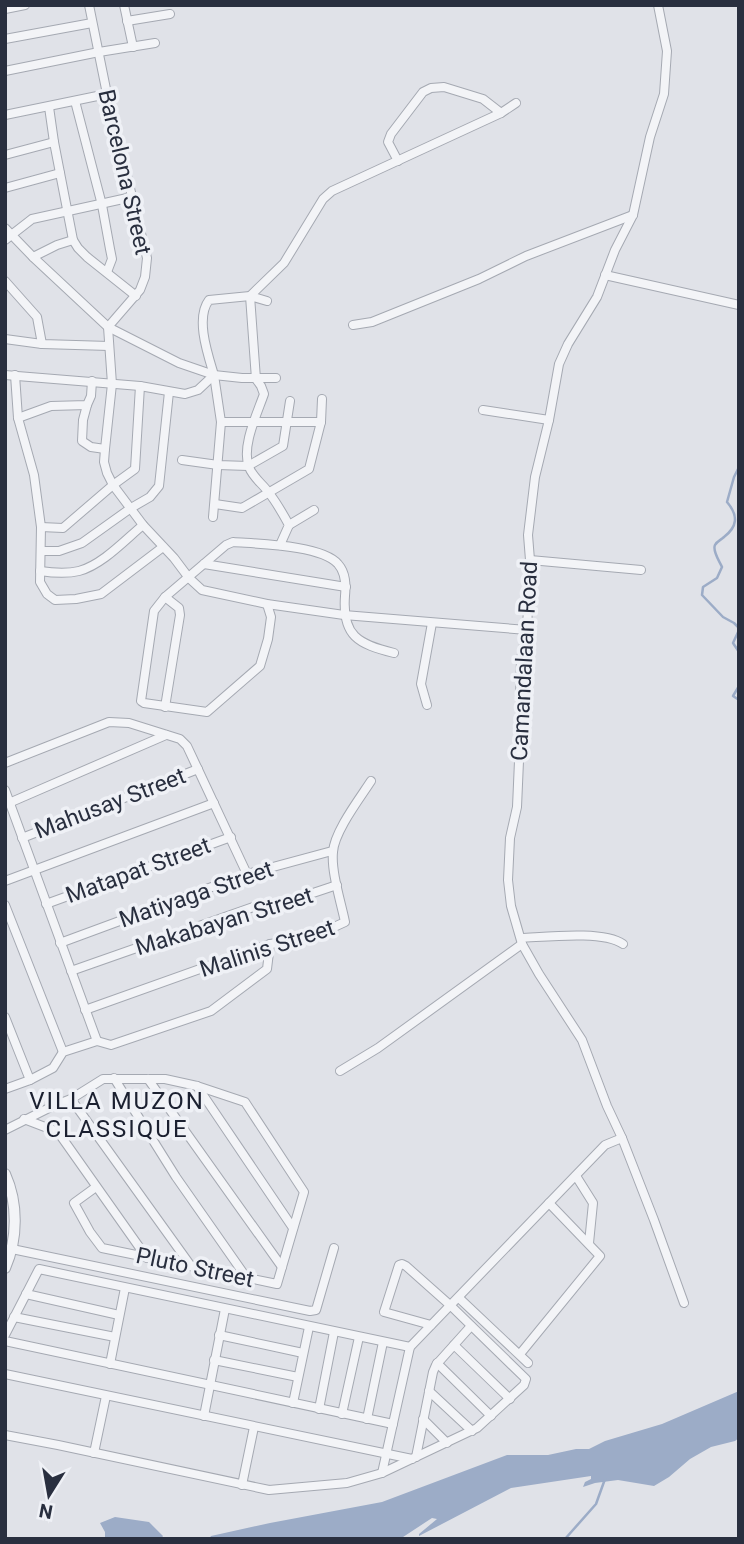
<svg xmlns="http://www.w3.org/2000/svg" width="744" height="1544" font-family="Roboto,sans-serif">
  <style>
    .water { fill: #9cacc7 }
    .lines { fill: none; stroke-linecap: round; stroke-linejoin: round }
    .stream { stroke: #9cacc7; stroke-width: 2.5 }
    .minor-casing { stroke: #a5a9b2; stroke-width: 10 }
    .tertiary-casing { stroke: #a5a9b2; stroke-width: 12 }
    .minor { stroke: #f3f4f7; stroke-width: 8 }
    .tertiary { stroke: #f3f4f7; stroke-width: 10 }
    .labels { text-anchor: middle; stroke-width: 7; stroke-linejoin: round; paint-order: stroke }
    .street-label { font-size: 23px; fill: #292f3f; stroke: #eff1f6 }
    .neighbourhood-label { font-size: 24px; letter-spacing: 2px; fill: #1b2030; stroke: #eff1f6 }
  </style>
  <rect width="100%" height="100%" fill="#e0e2e8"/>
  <!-- water -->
  <g class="water">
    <polygon points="739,1391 739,1438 735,1441 711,1447 690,1459 669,1477 654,1486 618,1480 595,1483 583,1487 585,1482 591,1479 591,1476 511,1488 419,1536 419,1534 437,1519 432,1518 400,1539 209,1539 211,1536 270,1523 382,1502 507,1455 548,1455 576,1449 589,1449 605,1441 662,1424"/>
    <polygon points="115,1517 149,1522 163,1536 161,1539 105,1539 105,1532 100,1523"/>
  </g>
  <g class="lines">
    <!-- stream -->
    <g class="stream">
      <path d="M739 467 734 477 727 502C739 516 737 527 724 537 721 540 717 541 715 545 712 551 720 562 722 567L717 578 703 587 702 595 723 617 734 623 739 628"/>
      <polyline points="739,630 733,643 739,652"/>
      <polyline points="739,686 733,696 739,700"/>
      <polyline points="565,1539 596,1504 605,1479"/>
    </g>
    <!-- minor casing -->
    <g class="minor-casing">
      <g id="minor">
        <polyline points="89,5 107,94 147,258 145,277 140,290 108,327 112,384 105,449 104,462 107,473 113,485 143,525 174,558 189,578 202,590 267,604 344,615 527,630"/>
        <polyline points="124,5 133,47"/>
        <polyline points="658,5 667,51 664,94 650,137 633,215 615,250 597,297 568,344 559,364 549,420 535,477 528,535 530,560 527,630 521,659 520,700 522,732 519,761 517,807 510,838 508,880 511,906 522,944 539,974 582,1040 607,1106 622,1138 654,1220 684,1303"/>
        <polyline points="5,9 25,5"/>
        <polyline points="127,21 170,14"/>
        <polyline points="5,39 92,23"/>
        <polyline points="5,71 99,52 155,43"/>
        <polyline points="75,101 102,205 110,249 112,259 107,272"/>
        <polyline points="49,107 54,142 73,240 78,248 87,257 136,296"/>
        <polyline points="5,115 107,94"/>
        <polyline points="5,155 54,142"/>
        <polyline points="398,161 388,142 391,134 423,92 431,88 444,87 483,99 501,113"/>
        <polyline points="5,188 60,173"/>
        <polyline points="5,228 33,257 108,327 179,363 214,375 242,378 276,378"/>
        <polyline points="5,240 32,219 132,197"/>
        <polyline points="33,257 57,245 73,240"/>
        <polyline points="605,275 739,305"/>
        <polyline points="5,281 37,317 42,344"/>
        <polyline points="353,325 372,322 479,279 526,256 633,215"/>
        <polyline points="5,339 42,344 109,346"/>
        <path d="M5 375 140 386 185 394 198 390 214 375C208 355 195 318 209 300L250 296 267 301"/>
        <polyline points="15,375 18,418 34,475 41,527 40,582 47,594 55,600 76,599 101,594 163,547"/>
        <polyline points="87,405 83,420 82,441 91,447 105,449"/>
        <polyline points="483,410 549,420"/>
        <polyline points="18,418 51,406 87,405 91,396 92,381"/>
        <polyline points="221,422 321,422"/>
        <polyline points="182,460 218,465 248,466 283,446 290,401"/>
        <polyline points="215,504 242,508 309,469 321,422 322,399"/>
        <polyline points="213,517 221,422 214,375"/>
        <polyline points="289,525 314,510"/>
        <polyline points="41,527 63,528 113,485 135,469 140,386"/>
        <path d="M280 545 289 525C283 514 277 503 269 493 263 484 253 478 249 467 241 447 257 414 264 394L261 386 256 379 250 296 284 263 323 199 332 191 501 113 516 103"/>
        <polyline points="41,551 59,551 82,543 131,508 150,497 159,486 169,392"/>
        <polyline points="530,560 641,570"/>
        <polyline points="204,564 346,587"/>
        <path d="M40 571C53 573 67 574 79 571 102 565 125 540 143 525"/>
        <path d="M267 604 271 617 268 639 260 666 207 712 144 703 141 701 154 611 165 597 226 545 233 542C258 544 322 545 338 564 346 573 346 585 345 596 342 636 358 644 394 653"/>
        <polyline points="427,705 421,684 432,623"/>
        <polyline points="165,707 180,615 179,608 165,597"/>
        <polyline points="5,763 109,722 129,723 180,739 187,746 247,874"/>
        <polyline points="5,790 97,1041"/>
        <polyline points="9,803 166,735"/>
        <polyline points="22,838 198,769"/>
        <polyline points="5,881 214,803"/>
        <polyline points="46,904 231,837"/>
        <polyline points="5,905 63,1052"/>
        <path d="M521 938C545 937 603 930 623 944"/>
        <polyline points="60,943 247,874 332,851"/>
        <polyline points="71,971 262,904 283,903 337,885"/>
        <path d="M85 1010 270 944 310 938 345 922C341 902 331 872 333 852 334 832 360 798 371 781"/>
        <polyline points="5,1017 30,1080"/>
        <polyline points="340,1071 378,1048 522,944"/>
        <polyline points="114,1078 176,1177 246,1277"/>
        <polyline points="148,1079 282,1267"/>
        <polyline points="197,1086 293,1228"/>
        <polyline points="5,1089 30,1080 53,1068 63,1052 97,1041 111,1045 211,1011 267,969 270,944"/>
        <polyline points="71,1099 191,1266"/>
        <polyline points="24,1119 58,1132 147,1258"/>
        <polyline points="5,1130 53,1106 71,1099 103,1079 165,1079 197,1086 245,1102 304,1192 277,1284 102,1248 90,1232 74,1203 96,1187"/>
        <polyline points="576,1176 593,1203 589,1243"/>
        <polyline points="12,1249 310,1311 316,1310 334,1248"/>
        <polyline points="26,1294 119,1315"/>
        <polyline points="459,1298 528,1363"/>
        <polyline points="14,1317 115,1337"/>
        <polyline points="5,1335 39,1269 410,1347"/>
        <polyline points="219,1335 303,1353"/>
        <polyline points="5,1341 393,1424"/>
        <polyline points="454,1345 510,1399"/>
        <polyline points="520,1354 600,1256 549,1203"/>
        <polyline points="214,1360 298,1377"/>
        <polyline points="437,1363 491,1416"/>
        <polyline points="110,1364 125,1288"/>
        <polyline points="5,1374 412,1459"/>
        <polyline points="429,1391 472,1431"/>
        <polyline points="293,1403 309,1327"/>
        <polyline points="319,1409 334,1332"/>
        <polyline points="342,1414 359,1337"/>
        <polyline points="204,1416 225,1309"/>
        <polyline points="367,1419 383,1342"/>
        <polyline points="423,1419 447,1443"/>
        <polyline points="5,1435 58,1445 269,1490 347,1483 382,1473 477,1428 524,1385 526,1379 451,1306 406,1266 402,1264 399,1265 384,1312 431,1325"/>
        <polyline points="94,1453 106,1396"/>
        <polyline points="416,1457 433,1372 436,1365 471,1326"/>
        <polyline points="382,1473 410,1347 605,1145 622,1138"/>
        <polyline points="242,1485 254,1427"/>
      </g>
    </g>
    <!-- tertiary casing -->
    <g class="tertiary-casing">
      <path id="tertiary" d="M5 1174C18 1203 18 1238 5 1268"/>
    </g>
    <!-- minor -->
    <use href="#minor" class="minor"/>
    <!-- tertiary -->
    <use href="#tertiary" class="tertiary"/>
  </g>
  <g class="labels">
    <!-- street labels -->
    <g class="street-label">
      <text transform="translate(125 172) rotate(77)" y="8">Barcelona Street</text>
      <text transform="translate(524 661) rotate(-87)" y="8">Camandalaan Road</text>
      <text transform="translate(110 803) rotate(-21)" y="8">Mahusay Street</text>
      <text transform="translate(138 870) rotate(-20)" y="8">Matapat Street</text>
      <text transform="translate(196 894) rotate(-19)" y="8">Matiyaga Street</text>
      <text transform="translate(224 921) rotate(-17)" y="8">Makabayan Street</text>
      <text transform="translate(267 948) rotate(-18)" y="8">Malinis Street</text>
      <text transform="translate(195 1267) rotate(12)" y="8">Pluto Street</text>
    </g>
    <!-- neighbourhood labels -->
    <g class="neighbourhood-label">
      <text x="117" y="1109">VILLA MUZON<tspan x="117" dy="28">CLASSIQUE</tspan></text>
    </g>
  </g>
  <!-- border -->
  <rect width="744" height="1544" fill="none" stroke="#292f3f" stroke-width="14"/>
  <!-- north arrow -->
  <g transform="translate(49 1495) rotate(191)" stroke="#eff1f6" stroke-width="5" paint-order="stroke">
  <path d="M0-5L12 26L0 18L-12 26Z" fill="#292f3f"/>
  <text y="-10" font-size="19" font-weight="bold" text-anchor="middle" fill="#292f3f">N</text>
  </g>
</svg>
